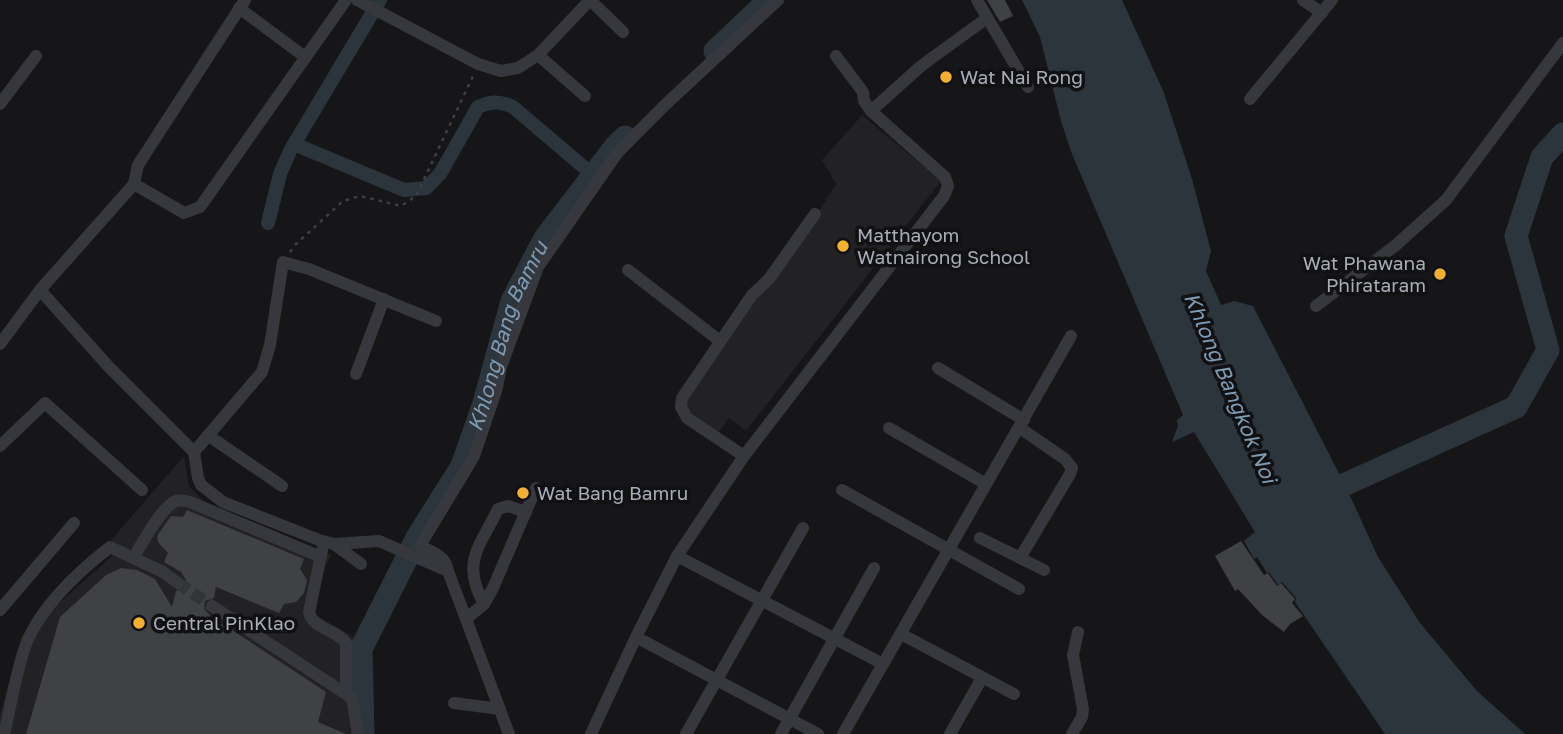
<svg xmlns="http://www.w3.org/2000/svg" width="1563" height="734" font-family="'Golos Text',sans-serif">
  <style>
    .built { fill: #222225 }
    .water { fill: #2c353c }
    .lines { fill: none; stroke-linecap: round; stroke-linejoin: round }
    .canal { stroke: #2c353c; stroke-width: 14 }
    .river { stroke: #2c353c; stroke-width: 23 }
    .building { fill: #404145 }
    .minor-tunnel { stroke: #333438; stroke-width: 12; stroke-dasharray: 12 6; stroke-linecap: butt }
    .path { stroke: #3d3f44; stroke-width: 2.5; stroke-dasharray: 3.5 5; stroke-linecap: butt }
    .minor { stroke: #37383d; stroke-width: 12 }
    .poi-dot { fill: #f2b134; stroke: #111113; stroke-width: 2.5 }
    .labels { text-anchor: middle; stroke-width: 7; stroke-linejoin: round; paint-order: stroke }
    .poi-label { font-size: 19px; fill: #a8adb8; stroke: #111113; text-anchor: start }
    .water-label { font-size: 21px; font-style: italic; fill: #7f9bb3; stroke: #111113 }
  </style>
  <rect width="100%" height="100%" fill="#161618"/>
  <!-- built -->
  <g class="built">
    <polygon points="862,115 941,181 746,431 729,418 717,434 686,411 684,400 817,214 836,184 822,160"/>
    <polygon points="184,456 189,486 206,504 331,555 305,609 356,638 358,697 355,734 0,734 0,714 23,635 112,556 119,547 111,540"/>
  </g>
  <!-- water -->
  <polygon class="water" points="1022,0 1122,0 1164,93 1192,179 1211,251 1206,271 1221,305 1234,301 1253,306 1345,485 1378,557 1420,623 1477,691 1525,734 1385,734 1295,602 1296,598 1282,582 1278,585 1269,572 1267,573 1257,557 1254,559 1244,541 1255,532 1194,432 1172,442 1178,426 1177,420 1183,415 1072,154 1061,121 1040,37"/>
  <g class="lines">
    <!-- canal -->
    <g class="canal">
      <path d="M294 144 404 190 426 188 440 174 478 107C491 101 500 101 513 107L593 175"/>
      <polyline points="268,223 280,174 290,151 380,0"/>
    </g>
    <!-- river -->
    <g class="river">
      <polyline points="715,51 769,0"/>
      <polyline points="1317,497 1516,407 1548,350 1516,236 1542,157 1563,134"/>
      <path id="s1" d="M363 734 361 649 418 536 462 466 484 403 512 301 545 238 615 147 625 137"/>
    </g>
  </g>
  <!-- building -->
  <g class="building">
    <polygon points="987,0 1005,0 1013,16 1000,22"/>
    <polygon points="187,510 304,559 300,569 307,580 304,593 296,602 284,604 279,613 216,587 214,598 205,601 204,609 210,615 209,620 226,626 326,692 318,722 346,734 26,734 60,617 106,575 121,568 137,570 155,579 172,607 176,591 185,588 186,580 181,572 164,562 168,553 158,542 157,536 171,516 183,517"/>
    <polygon points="1241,541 1264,575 1268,573 1277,586 1281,583 1295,599 1292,603 1303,616 1290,624 1284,632 1262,615 1238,589 1235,591 1215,556"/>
  </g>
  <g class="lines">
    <!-- minor-tunnel -->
    <polyline class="minor-tunnel" points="178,583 212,606"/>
    <!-- path -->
    <polyline class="path" points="290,252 295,245 343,201 360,196 401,206 416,196 474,74"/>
    <!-- minor -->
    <g class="minor">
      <polyline points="357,0 478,64 501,71 518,68 538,55 590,0"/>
      <polyline points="590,0 623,32"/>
      <polyline points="977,0 1028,87"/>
      <polyline points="1303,0 1322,13"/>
      <polyline points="239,8 305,57"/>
      <polyline points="538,55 585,96"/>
      <polyline points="836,56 863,92 864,101 871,111"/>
      <polyline points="1250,99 1332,0"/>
      <polyline points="0,104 36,56"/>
      <polyline points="134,184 184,213 200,207 346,0"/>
      <polyline points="134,184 138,165 245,0"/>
      <polyline points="628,270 720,341"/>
      <polyline points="40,290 108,366 194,452 198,478 201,485 223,502 319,540 334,544 379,541 448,571 509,734"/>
      <polyline points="1316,306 1396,245 1446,200 1563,43"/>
      <polyline points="0,344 40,290 134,184"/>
      <polyline points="938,368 1024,420"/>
      <polyline points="356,374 384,299"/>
      <polyline points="889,428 986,484"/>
      <polyline points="209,436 282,486"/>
      <polyline points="0,446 45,403 142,490"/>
      <polyline points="194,452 262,372 270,345 283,262 309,269 436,321"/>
      <polyline points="744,456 687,418 681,407 682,398 752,295 769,279 815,214"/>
      <polyline points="842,490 1019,589"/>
      <polyline points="980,538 1020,558 1070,474 1072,468 1065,459 1020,428"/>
      <polyline points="334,544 361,564"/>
      <path d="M322 550 309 613C314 629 337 630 346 643V693"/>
      <polyline points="677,556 883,664"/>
      <path d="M133 558C143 543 159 511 174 502 179 499 185 501 190 502L321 557"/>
      <polyline points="1020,558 1044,570"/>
      <path d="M448 571C446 556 433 553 421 546V544L474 456 497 388 501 367 538 267 618 152 666 104 778 0"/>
      <path d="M484 604C461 562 479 548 498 509L508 506 526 512"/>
      <polyline points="212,606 352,698 358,734"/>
      <polyline points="0,610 74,523"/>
      <polyline points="467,618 484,604 493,588 536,488"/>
      <polyline points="901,634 1014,694"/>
      <polyline points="636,637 818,734"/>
      <polyline points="454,703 500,709"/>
      <path d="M4 734C11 706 17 665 28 639 45 603 79 571 110 547L163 572 178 583"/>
      <polyline points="591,734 636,637 677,556 744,456 944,196 948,186 945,177 871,111 921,66 987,18"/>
      <polyline points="686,734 803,528"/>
      <polyline points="781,734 874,568"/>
      <polyline points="843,734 1071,336"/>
      <polyline points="950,734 982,678"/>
      <polyline points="1072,734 1082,717 1083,709 1073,655 1078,632"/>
    </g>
  </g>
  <!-- markers -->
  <g class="poi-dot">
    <circle cx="946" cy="77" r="7"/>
    <circle cx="843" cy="246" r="7"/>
    <circle cx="1440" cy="274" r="7"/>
    <circle cx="523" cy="493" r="7"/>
    <circle cx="139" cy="623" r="7"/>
  </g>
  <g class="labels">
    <!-- poi labels -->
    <g class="poi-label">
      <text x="960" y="84">Wat Nai Rong</text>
      <text x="857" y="242">Matthayom<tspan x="857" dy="22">Watnairong School</tspan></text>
      <text x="1426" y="270" text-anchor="end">Wat Phawana<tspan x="1426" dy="22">Phirataram</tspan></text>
      <text x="537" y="500">Wat Bang Bamru</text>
      <text x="153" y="630">Central PinKlao</text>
    </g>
    <!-- water labels -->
    <g class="water-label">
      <text dy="7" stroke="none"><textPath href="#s1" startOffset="432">Khlong Bang Bamru</textPath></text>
      <text transform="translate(1230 388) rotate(67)" y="7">Khlong Bangkok Noi</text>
    </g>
  </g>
</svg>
